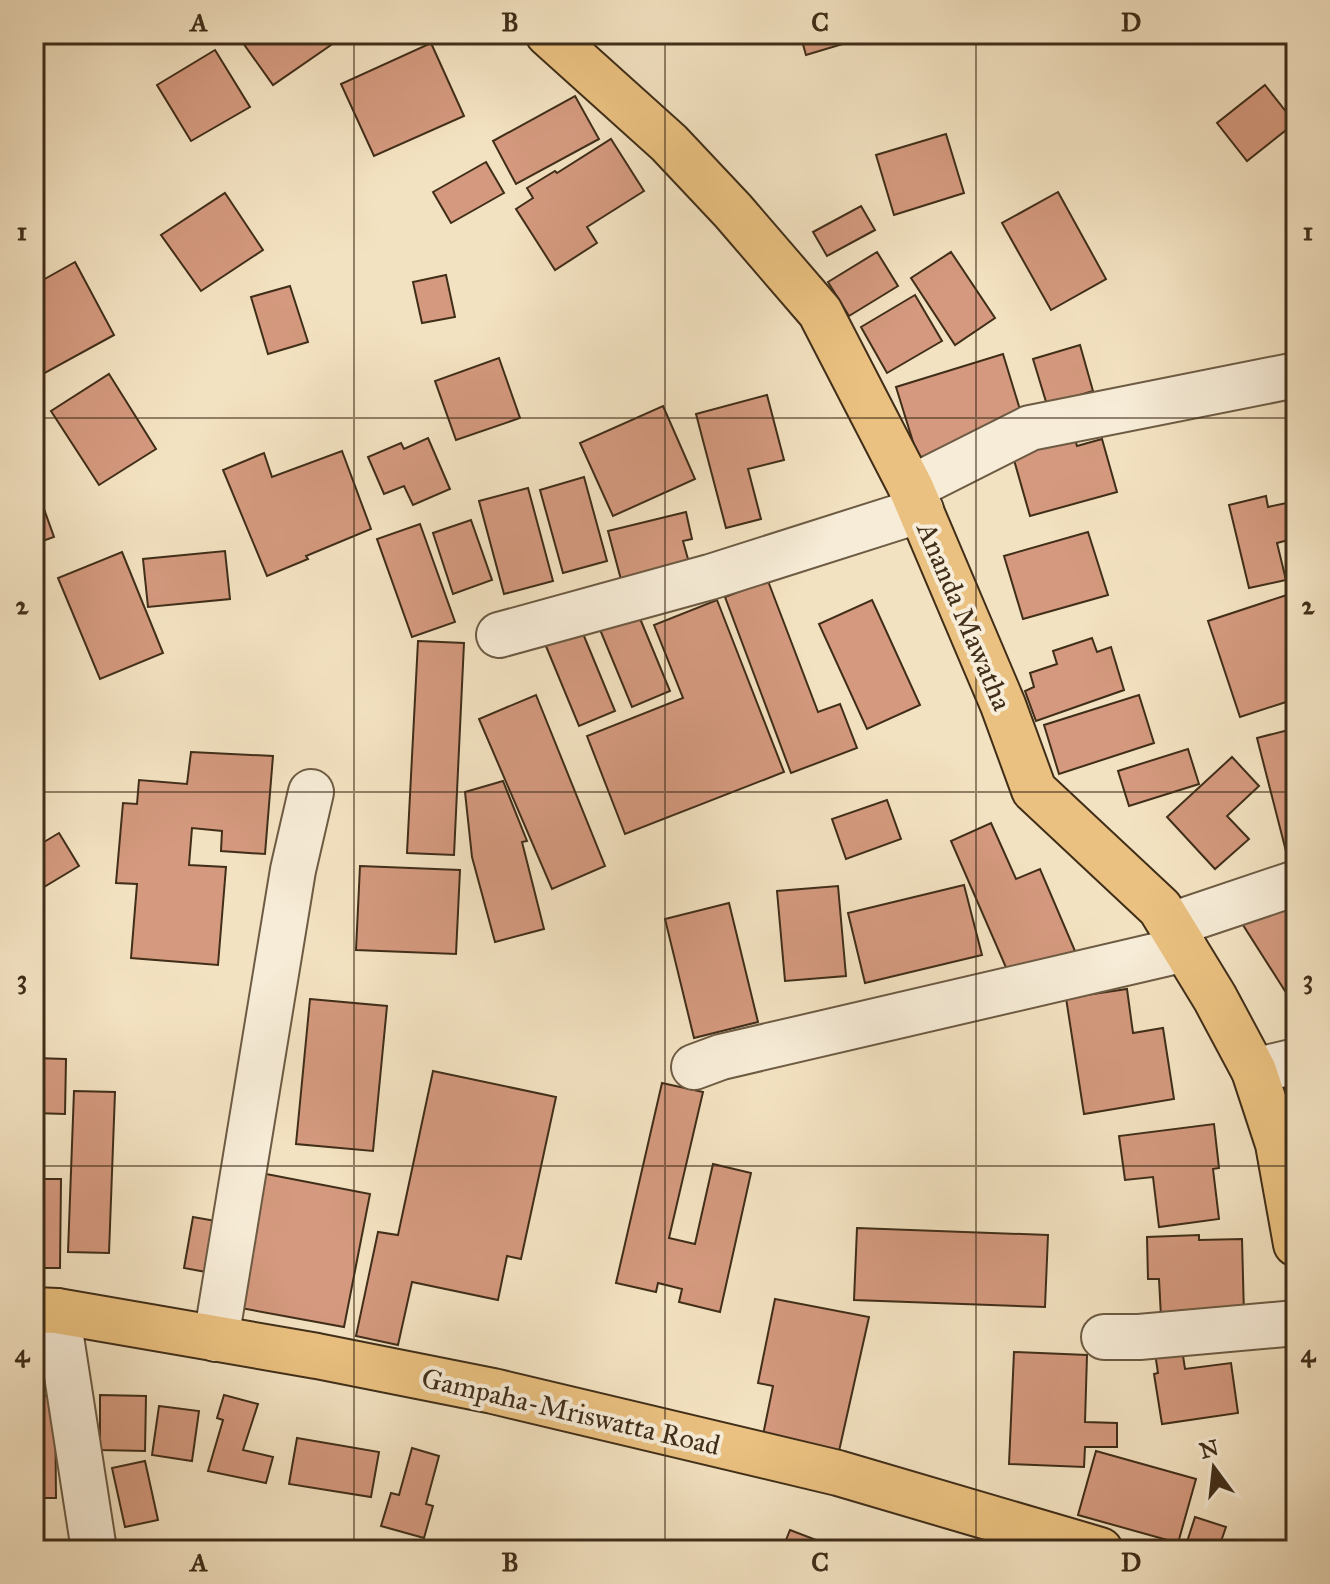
<svg xmlns="http://www.w3.org/2000/svg" width="1330" height="1584" font-family="'IM FELL Great Primer',serif">
  <style>
    .building { fill: #d4997e; stroke: #402e19; stroke-width: 2 }
    .lines { fill: none; stroke-linecap: round; stroke-linejoin: round }
    .minor-casing { stroke: #6d5b43; stroke-width: 48 }
    .major-casing { stroke: #402e19; stroke-width: 48 }
    .minor { stroke: #f7ecd7; stroke-width: 44 }
    .major { stroke: #eac180; stroke-width: 44 }
    .grid { fill: none; stroke: #402e19; stroke-width: 2; stroke-opacity: 0.55 }
    .labels { text-anchor: middle; stroke-width: 8; stroke-linejoin: round; paint-order: stroke }
    .street-label { font-size: 28px; fill: #402e19; stroke: #f7ecd7 }
    .neatline { fill: none; stroke: #402e19; stroke-width: 3 }
    .grid-label { font-size: 26px; text-anchor: middle; font-weight: bold; fill: #402e19 }
  </style>
  <rect width="100%" height="100%" fill="#f3e2c1"/>
  <filter id="stains"><feTurbulence type="fractalNoise" baseFrequency=".0025" numOctaves="4"/><feColorMatrix values="0 0 0 0 .2 0 0 0 0 .09 0 0 0 0 .02 0 0 0 .5 -.17"/></filter>
  <radialGradient id="worn" r=".72"><stop offset=".6" stop-color="#630" stop-opacity="0"/><stop offset="1" stop-color="#630" stop-opacity=".3"/></radialGradient>
  <!-- building -->
  <g class="building">
    <polygon points="241,34 324,34 331,45 273,85 238,36"/>
    <polygon points="800,34 876,34 806,55"/>
    <polygon points="431,43 464,116 374,156 341,84"/>
    <polygon points="215,50 250,107 191,141 157,85"/>
    <polygon points="1265,85 1295,123 1247,161 1217,123"/>
    <polygon points="575,96 599,139 516,184 493,141"/>
    <polygon points="946,134 964,193 894,215 876,155"/>
    <polygon points="611,139 644,191 587,227 597,243 555,270 516,209 533,198 527,188 555,171 557,173"/>
    <polygon points="486,162 504,193 451,223 433,192"/>
    <polygon points="1058,192 1106,279 1051,310 1002,223"/>
    <polygon points="225,193 263,250 201,291 161,235"/>
    <polygon points="861,206 875,230 827,256 813,232"/>
    <polygon points="877,252 898,286 849,316 828,282"/>
    <polygon points="951,252 995,318 955,345 911,278"/>
    <polygon points="75,262 114,335 43,374 34,357 34,285"/>
    <polygon points="446,275 455,317 422,323 413,282"/>
    <polygon points="290,286 308,342 268,354 251,297"/>
    <polygon points="915,295 942,341 887,373 861,327"/>
    <polygon points="1080,345 1093,391 1047,405 1033,359"/>
    <polygon points="1003,354 1025,426 918,458 896,387"/>
    <polygon points="499,358 520,418 456,440 435,381"/>
    <polygon points="109,374 156,449 99,485 51,411"/>
    <polygon points="767,395 784,460 748,469 761,519 726,528 696,414"/>
    <polygon points="663,406 695,479 613,516 580,443"/>
    <polygon points="1072,429 1077,446 1102,439 1117,492 1030,516 1010,446"/>
    <polygon points="428,438 450,489 413,505 404,486 384,494 368,457 401,443 404,449"/>
    <polygon points="342,451 371,529 306,556 308,559 267,576 223,470 264,453 272,477"/>
    <polygon points="584,477 607,561 563,573 540,490"/>
    <polygon points="34,481 54,537 34,544"/>
    <polygon points="528,488 553,581 504,594 479,501"/>
    <polygon points="1266,496 1268,507 1296,501 1296,538 1277,543 1286,580 1249,588 1229,505"/>
    <polygon points="686,512 692,539 683,541 691,570 623,587 608,531"/>
    <polygon points="471,520 492,580 453,594 433,533"/>
    <polygon points="420,524 455,622 412,637 377,539"/>
    <polygon points="1088,532 1108,595 1023,619 1004,556"/>
    <polygon points="225,551 230,599 148,607 143,559"/>
    <polygon points="122,552 163,653 100,679 58,578"/>
    <polygon points="768,581 818,712 840,704 857,748 791,773 725,597"/>
    <polygon points="1296,592 1296,692 1287,695 1289,701 1240,717 1208,621"/>
    <polygon points="717,600 784,772 625,834 587,736 683,698 654,625"/>
    <polygon points="872,600 920,705 867,729 819,624"/>
    <polygon points="634,604 670,691 632,707 596,620"/>
    <polygon points="579,624 615,711 579,726 543,639"/>
    <polygon points="1092,638 1097,652 1111,647 1124,690 1036,721 1025,691 1034,687 1030,673 1057,664 1053,651"/>
    <polygon points="418,641 464,643 454,855 407,853"/>
    <polygon points="536,695 605,866 552,889 479,719"/>
    <polygon points="1139,695 1154,743 1059,774 1044,725"/>
    <polygon points="1296,728 1296,861 1289,863 1257,738"/>
    <polygon points="1188,749 1199,784 1129,806 1118,771"/>
    <polygon points="191,752 273,756 265,854 221,851 222,831 192,828 189,865 226,867 218,965 131,958 137,884 116,883 123,803 137,804 139,780 187,784"/>
    <polygon points="1232,757 1259,786 1227,816 1249,839 1215,869 1167,817"/>
    <polygon points="503,781 527,841 522,842 544,929 495,942 472,857 465,792"/>
    <polygon points="887,800 901,839 846,859 832,819"/>
    <polygon points="991,823 1016,879 1040,869 1075,951 1011,979 951,841"/>
    <polygon points="59,833 79,866 34,893 34,848"/>
    <polygon points="360,866 460,870 456,954 356,950"/>
    <polygon points="964,885 982,955 865,983 848,913"/>
    <polygon points="838,886 846,976 785,981 777,891"/>
    <polygon points="1296,892 1296,1000 1292,1002 1243,925"/>
    <polygon points="729,903 758,1022 694,1038 665,919"/>
    <polygon points="1127,989 1133,1033 1163,1028 1174,1099 1084,1114 1066,998"/>
    <polygon points="310,999 387,1006 373,1151 296,1144"/>
    <polygon points="34,1058 66,1059 65,1114 34,1113"/>
    <polygon points="433,1071 556,1097 521,1259 507,1256 498,1300 412,1282 398,1345 356,1336 378,1232 398,1235"/>
    <polygon points="662,1083 703,1092 669,1238 695,1244 713,1164 751,1173 720,1312 679,1302 682,1289 658,1283 656,1292 616,1283"/>
    <polygon points="74,1091 115,1092 109,1253 68,1252"/>
    <polygon points="1214,1124 1219,1168 1213,1169 1219,1219 1159,1227 1153,1177 1125,1180 1119,1136"/>
    <polygon points="261,1173 370,1194 344,1327 235,1307"/>
    <polygon points="34,1179 61,1179 60,1268 34,1268"/>
    <polygon points="193,1217 227,1223 217,1274 184,1268"/>
    <polygon points="857,1228 1048,1235 1045,1307 854,1300"/>
    <polygon points="1199,1235 1199,1240 1242,1239 1244,1315 1161,1317 1159,1279 1148,1279 1147,1237"/>
    <polygon points="775,1299 869,1317 837,1460 761,1445 773,1386 758,1383"/>
    <polygon points="1182,1349 1185,1369 1231,1363 1238,1413 1162,1424 1154,1374 1158,1373 1155,1353"/>
    <polygon points="1014,1352 1087,1355 1085,1422 1117,1423 1117,1447 1085,1447 1084,1467 1009,1464"/>
    <polygon points="55,1395 56,1498 34,1498 34,1396"/>
    <polygon points="100,1395 146,1396 145,1451 100,1450"/>
    <polygon points="224,1395 258,1404 243,1450 273,1457 266,1483 208,1471 223,1420 217,1418"/>
    <polygon points="159,1406 199,1411 192,1461 152,1455"/>
    <polygon points="297,1438 379,1452 371,1497 289,1484"/>
    <polygon points="412,1448 439,1456 426,1504 433,1506 424,1538 381,1526 391,1493 399,1495"/>
    <polygon points="1096,1451 1196,1479 1178,1543 1078,1515"/>
    <polygon points="145,1461 158,1520 125,1527 112,1468"/>
    <polygon points="1195,1517 1226,1527 1218,1550 1203,1550 1186,1545"/>
    <polygon points="790,1530 832,1546 831,1550 782,1550"/>
  </g>
  <g class="lines">
    <!-- minor casing -->
    <g class="minor-casing">
      <g id="minor">
        <polyline points="911,488 1030,428 1296,375"/>
        <polyline points="499,635 710,577 921,510"/>
        <polyline points="1171,925 1296,883"/>
        <polyline points="694,1067 721,1057 1185,949"/>
        <polyline points="1254,1071 1296,1061"/>
        <polyline points="57,1311 94,1550"/>
        <polyline points="1104,1337 1139,1337 1296,1323"/>
        <polyline points="216,1339 293,870 311,792"/>
      </g>
    </g>
    <!-- major casing -->
    <g class="major-casing">
      <g id="major">
        <polyline points="548,34 669,143 733,211 820,312 911,488 1003,705 1034,790 1160,908 1215,998 1254,1071 1278,1144 1296,1244"/>
        <polyline points="34,1310 57,1311 317,1356 493,1391 838,1473 1100,1550"/>
      </g>
    </g>
    <!-- minor -->
    <use href="#minor" class="minor"/>
    <!-- major -->
    <use href="#major" class="major"/>
  </g>
  <!-- grid -->
  <path class="grid" d="M354 34V1550M665 34V1550M976 34V1550M34 418H1296M34 792H1296M34 1166H1296"/>
  <g class="labels">
    <!-- street labels -->
    <g class="street-label">
      <text transform="translate(965 616) rotate(67)" y="10">Ananda Mawatha</text>
      <text transform="translate(571 1411) rotate(13)" y="10">Gampaha-Mriswatta Road</text>
    </g>
  </g>
  <!-- margin -->
  <rect width="1330" height="1584" fill="none" stroke="#f3e2c1" stroke-width="88"/>
  <!-- north arrow -->
  <g transform="translate(1214 1468) rotate(345)" stroke="#f7ecd7" stroke-width="6" paint-order="stroke">
  <path d="M0-6L14 30L0 20L-14 30Z" fill="#402e19"/>
  <text y="-12" font-size="22" font-weight="bold" text-anchor="middle" fill="#402e19">N</text>
  </g>
  <rect x="44" y="44" width="1242" height="1496" class="neatline"/>
  <g class="grid-label">
    <text x="199" y="31">A</text>
    <text x="510" y="31">B</text>
    <text x="820" y="31">C</text>
    <text x="1131" y="31">D</text>
    <text x="22" y="240">1</text>
    <text x="1308" y="240">1</text>
    <text x="22" y="614">2</text>
    <text x="1308" y="614">2</text>
    <text x="22" y="988">3</text>
    <text x="1308" y="988">3</text>
    <text x="22" y="1362">4</text>
    <text x="1308" y="1362">4</text>
    <text x="199" y="1571">A</text>
    <text x="510" y="1571">B</text>
    <text x="820" y="1571">C</text>
    <text x="1131" y="1571">D</text>
  </g>
  <rect width="100%" height="100%" filter="url(#stains)"/>
  <rect width="100%" height="100%" fill="url(#worn)"/>
</svg>
